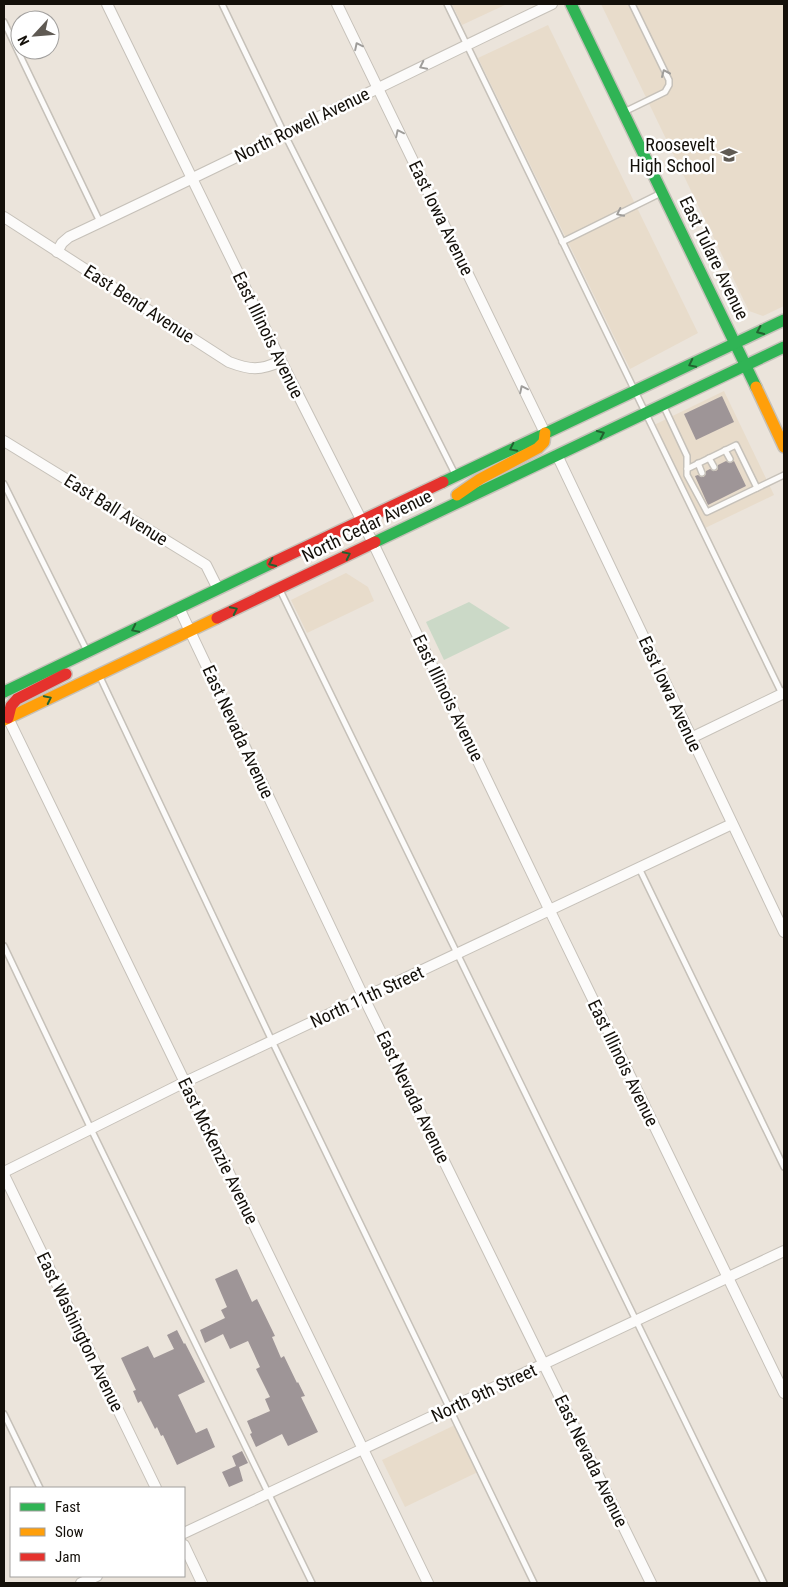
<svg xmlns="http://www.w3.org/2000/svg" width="788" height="1587" font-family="'Roboto Condensed',sans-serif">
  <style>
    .built { fill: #e8dccb }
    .green { fill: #cbd9c7 }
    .building { fill: #9e9597 }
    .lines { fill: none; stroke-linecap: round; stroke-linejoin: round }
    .lane-casing { stroke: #c6c1b9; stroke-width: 8 }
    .street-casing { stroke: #c6c1b9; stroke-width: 12 }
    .fast-casing { stroke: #c6c1b9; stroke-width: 14 }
    .slow-casing { stroke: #c6c1b9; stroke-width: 14 }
    .jam-casing { stroke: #c6c1b9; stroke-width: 14 }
    .lane { stroke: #fcfbfa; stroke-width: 5 }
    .street { stroke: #fcfbfa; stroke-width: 10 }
    .fast { stroke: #30b455; stroke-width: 11 }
    .slow { stroke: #ff9f0a; stroke-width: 11 }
    .jam { stroke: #e5322d; stroke-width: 11 }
    .oneway { stroke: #9f9d9a }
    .oneway2 { stroke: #226230 }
    .labels { text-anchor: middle; stroke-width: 5; stroke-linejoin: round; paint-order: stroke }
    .street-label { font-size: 18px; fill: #14100a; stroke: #fff }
    .poi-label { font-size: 18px; fill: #14100a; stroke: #fff; text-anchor: end }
  </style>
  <rect width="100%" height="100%" fill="#ebe4db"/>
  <!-- built -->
  <g class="built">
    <polygon points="452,4 507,4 462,25"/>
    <polygon points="601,4 784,4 784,306 763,316 749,311"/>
    <polygon points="548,25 698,333 630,369 478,58"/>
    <polygon points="724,391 774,495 701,530 652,426"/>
    <polygon points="346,573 368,587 374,601 307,633 291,600"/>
    <polygon points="457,1424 480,1471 405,1507 382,1460"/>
  </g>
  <!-- green -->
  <polygon class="green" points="469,602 510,628 444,660 426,622"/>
  <!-- building -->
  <g class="building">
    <polygon points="722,396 734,422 696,440 684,414"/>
    <polygon points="726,461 730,463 734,461 746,486 708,505 695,476 698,475 701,477 704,477 706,471 710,469 716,471 718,469 718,465"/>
    <polygon points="237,1269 252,1302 257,1299 275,1336 272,1337 281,1358 284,1356 297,1383 298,1382 305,1396 301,1397 318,1432 288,1446 282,1434 256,1447 250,1434 252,1433 247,1421 270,1411 265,1399 270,1397 256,1369 260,1367 248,1341 230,1349 223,1334 205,1343 200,1330 225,1318 221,1310 227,1307 215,1279"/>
    <polygon points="177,1330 184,1344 185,1343 205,1382 178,1395 196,1433 207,1428 215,1447 177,1465 163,1435 161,1436 157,1427 155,1429 141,1401 138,1403 133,1391 136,1390 121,1358 148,1346 154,1358 174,1349 167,1335"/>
    <polygon points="242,1451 248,1463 239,1467 243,1481 229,1487 222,1472 236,1466 232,1456"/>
  </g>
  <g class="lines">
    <!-- lane casing -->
    <g class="lane-casing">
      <g id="lane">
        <polyline points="222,4 284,133 455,474"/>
        <polyline points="447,4 783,696"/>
        <polyline points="4,22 100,222"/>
        <polyline points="624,112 665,92 669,85 669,80 632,4"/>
        <polyline points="562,242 661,193"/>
        <polyline points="664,407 687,456 687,475 707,512 784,475"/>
        <polyline points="725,450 730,459"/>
        <polyline points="709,458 714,467"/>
        <polyline points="698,463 702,473"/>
        <polyline points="687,469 736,445 757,488"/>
        <polyline points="4,484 86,649"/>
        <polyline points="280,590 764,1583"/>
        <polyline points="100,677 272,1041 534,1583"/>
        <polyline points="639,868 784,1167"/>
        <polyline points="4,946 91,1129 312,1583"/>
        <polyline points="4,1414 40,1488"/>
      </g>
    </g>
    <!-- street casing -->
    <g class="street-casing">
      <g id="street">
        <polyline points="107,4 281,361 373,543 550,911 784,1393"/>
        <polyline points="337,4 545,433"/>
        <path d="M4 217 229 362C250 370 260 371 281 361"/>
        <path d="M57 252 62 243 69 237C231 161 391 81 552 4"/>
        <polyline points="4,441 206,565 218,589"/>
        <polyline points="557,455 784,932"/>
        <polyline points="179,608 364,998 651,1583"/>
        <polyline points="8,718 428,1583"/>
        <polyline points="691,738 784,693"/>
        <polyline points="4,1172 185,1082 732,824"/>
        <polyline points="4,1175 156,1488"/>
        <polyline points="184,1533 784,1251"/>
        <polyline points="184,1545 202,1583"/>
        <polyline points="81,1583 97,1576"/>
      </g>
    </g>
    <!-- fast casing -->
    <g class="fast-casing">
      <g id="fast">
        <polyline points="571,4 756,387"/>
        <polyline points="443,482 784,320"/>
        <polyline points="375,542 784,347"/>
        <polyline points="4,692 272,563"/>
      </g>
    </g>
    <!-- slow casing -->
    <g class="slow-casing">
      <g id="slow">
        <polyline points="756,387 784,447"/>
        <polyline points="457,495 480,479 538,448 544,442 545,433"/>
        <polyline points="4,720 217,618"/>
      </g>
    </g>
    <!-- jam casing -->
    <g class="jam-casing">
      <g id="jam">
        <polyline points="272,563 443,482"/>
        <polyline points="217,618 375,542"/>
        <polyline points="8,718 11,706 17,699 66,674"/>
      </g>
    </g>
    <!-- lane -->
    <use href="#lane" class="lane"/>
    <!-- street -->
    <use href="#street" class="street"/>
    <!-- fast -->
    <use href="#fast" class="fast"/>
    <!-- slow -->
    <use href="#slow" class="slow"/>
    <!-- jam -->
    <use href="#jam" class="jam"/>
  </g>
  <!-- one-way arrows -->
  <defs><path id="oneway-chevron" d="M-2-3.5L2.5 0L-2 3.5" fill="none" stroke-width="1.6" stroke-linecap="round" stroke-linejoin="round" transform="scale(1.25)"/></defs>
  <g class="oneway">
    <use href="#oneway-chevron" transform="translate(358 46) rotate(-116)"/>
    <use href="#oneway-chevron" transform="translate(423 66) rotate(154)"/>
    <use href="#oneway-chevron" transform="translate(665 73) rotate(-114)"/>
    <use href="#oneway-chevron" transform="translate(399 133) rotate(-116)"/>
    <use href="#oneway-chevron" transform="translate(620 213) rotate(154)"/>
    <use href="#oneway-chevron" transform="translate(523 389) rotate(-116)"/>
  </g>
  <g class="oneway2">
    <use href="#oneway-chevron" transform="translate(760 331) rotate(155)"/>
    <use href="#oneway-chevron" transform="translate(692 364) rotate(154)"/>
    <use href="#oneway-chevron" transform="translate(601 434) rotate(-25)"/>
    <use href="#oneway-chevron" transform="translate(513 448) rotate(154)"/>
    <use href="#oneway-chevron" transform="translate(347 555) rotate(-26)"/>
    <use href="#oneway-chevron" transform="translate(272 563) rotate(155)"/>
    <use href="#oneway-chevron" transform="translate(234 610) rotate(-26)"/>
    <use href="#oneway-chevron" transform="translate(135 629) rotate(154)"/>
    <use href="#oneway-chevron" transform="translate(48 699) rotate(-26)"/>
  </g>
  <!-- icons -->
  <defs>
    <g id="school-bare" transform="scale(1.35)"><path d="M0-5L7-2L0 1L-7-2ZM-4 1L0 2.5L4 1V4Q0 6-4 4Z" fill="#5f5a53" stroke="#fff" stroke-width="2.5" paint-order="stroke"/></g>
  </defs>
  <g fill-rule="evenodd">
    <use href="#school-bare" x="729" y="155"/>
  </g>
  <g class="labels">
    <!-- street labels -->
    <g class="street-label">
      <text transform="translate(302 125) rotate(-26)" y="6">North Rowell Avenue</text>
      <text transform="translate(441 218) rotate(64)" y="6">East Iowa Avenue</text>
      <text transform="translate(714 258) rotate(64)" y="6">East Tulare Avenue</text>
      <text transform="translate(139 304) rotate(33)" y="6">East Bend Avenue</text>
      <text transform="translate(268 335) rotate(64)" y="6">East Illinois Avenue</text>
      <text transform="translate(116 510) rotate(32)" y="6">East Ball Avenue</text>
      <text transform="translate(367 526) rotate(-26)" y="6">North Cedar Avenue</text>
      <text transform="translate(670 694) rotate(65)" y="6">East Iowa Avenue</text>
      <text transform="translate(448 698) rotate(64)" y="6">East Illinois Avenue</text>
      <text transform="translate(238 732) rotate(65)" y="6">East Nevada Avenue</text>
      <text transform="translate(367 997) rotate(-25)" y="6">North 11th Street</text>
      <text transform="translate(623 1063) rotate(64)" y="6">East Illinois Avenue</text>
      <text transform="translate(413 1097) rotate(64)" y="6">East Nevada Avenue</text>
      <text transform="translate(218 1151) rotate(64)" y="6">East McKenzie Avenue</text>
      <text transform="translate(80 1332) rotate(64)" y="6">East Washington Avenue</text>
      <text transform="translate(484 1393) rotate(-25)" y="6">North 9th Street</text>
      <text transform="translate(591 1461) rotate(64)" y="6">East Nevada Avenue</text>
    </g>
    <!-- poi labels -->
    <g class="poi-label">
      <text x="715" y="151">Roosevelt<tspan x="715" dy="21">High School</tspan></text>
    </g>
  </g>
  <!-- border -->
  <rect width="788" height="1587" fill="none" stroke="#14100a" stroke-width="10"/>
  <!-- legend -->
  <rect x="10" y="1487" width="175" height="90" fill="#ffffff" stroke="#a19f9d"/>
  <rect x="20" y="1503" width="25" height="8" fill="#30b455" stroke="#a19f9d"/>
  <text x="55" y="1512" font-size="15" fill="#14100a">Fast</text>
  <rect x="20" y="1528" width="25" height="8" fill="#ff9f0a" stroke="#a19f9d"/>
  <text x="55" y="1537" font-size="15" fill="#14100a">Slow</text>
  <rect x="20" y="1553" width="25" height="8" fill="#e5322d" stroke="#a19f9d"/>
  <text x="55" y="1562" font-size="15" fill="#14100a">Jam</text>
  <!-- north arrow -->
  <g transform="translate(35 35) rotate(244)"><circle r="24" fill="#ffffff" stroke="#a19f9d"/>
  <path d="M0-4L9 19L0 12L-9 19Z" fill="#5f5a53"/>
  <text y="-8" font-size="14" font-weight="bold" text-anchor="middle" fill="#14100a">N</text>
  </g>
</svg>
